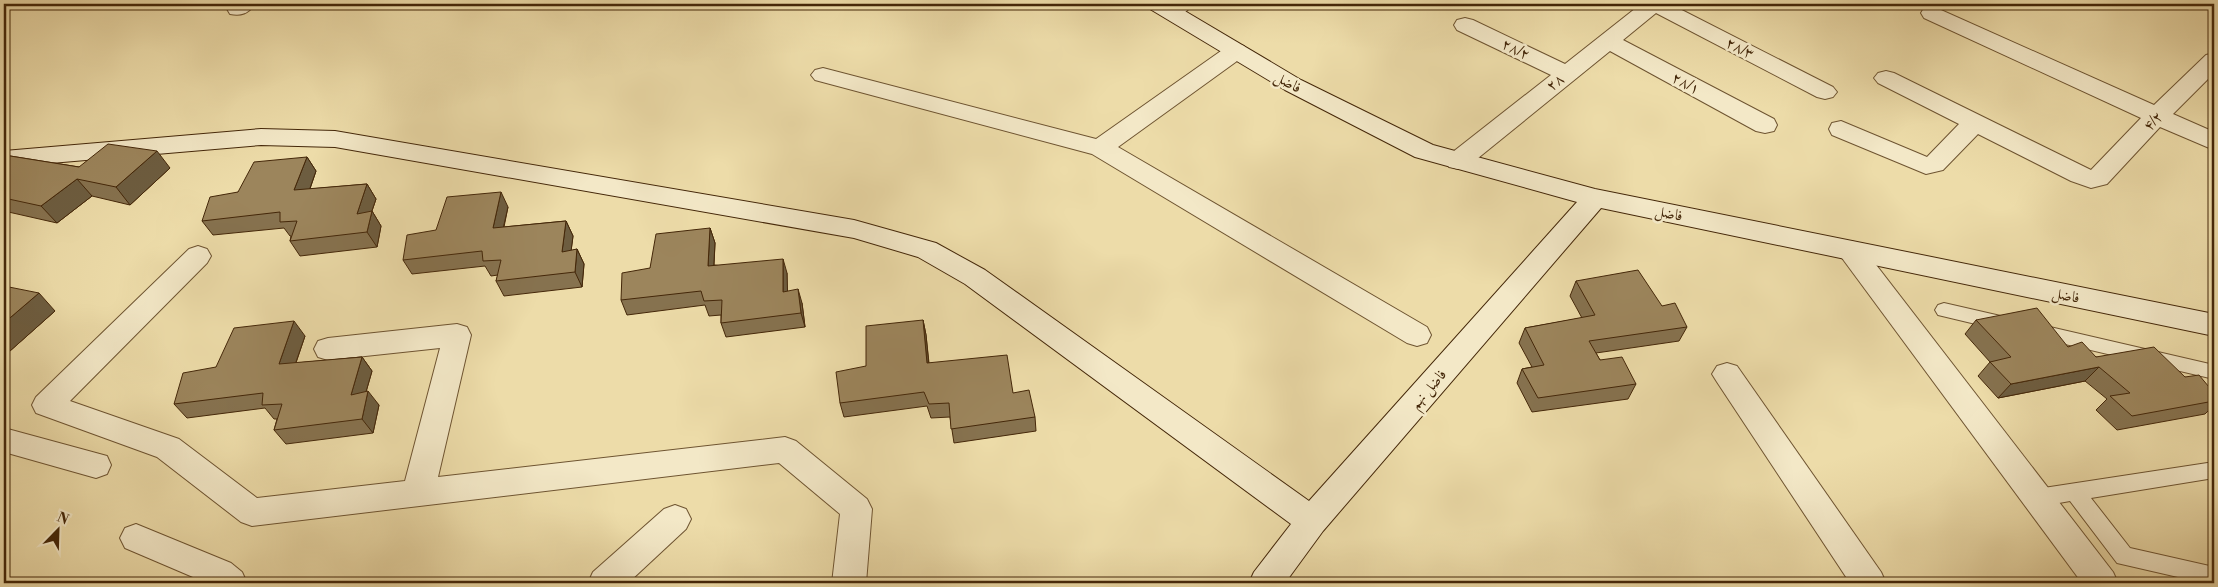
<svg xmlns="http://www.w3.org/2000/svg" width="2218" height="587" font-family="'Libre Bodoni',Amiri,serif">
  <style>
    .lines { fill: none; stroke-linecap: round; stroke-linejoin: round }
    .lane-casing { stroke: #6e5431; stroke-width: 2 }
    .street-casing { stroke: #6e5431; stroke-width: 2 }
    .secondary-casing { stroke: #442709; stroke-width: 2 }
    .lane { fill: #f3e8c7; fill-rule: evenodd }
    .street { fill: #f3e8c7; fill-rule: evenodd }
    .secondary { fill: #f3e8c7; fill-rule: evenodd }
    .wall { fill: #86724f; stroke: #442709 }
    .shaded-wall { fill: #6d5d40; stroke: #442709 }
    .building { fill: #9c855c; stroke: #442709 }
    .labels { text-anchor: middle; stroke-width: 5; stroke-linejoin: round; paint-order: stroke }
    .street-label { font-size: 15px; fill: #442709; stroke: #f3e8c7 }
  </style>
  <rect width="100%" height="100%" fill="#eddca9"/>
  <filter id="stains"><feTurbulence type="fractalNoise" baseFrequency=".004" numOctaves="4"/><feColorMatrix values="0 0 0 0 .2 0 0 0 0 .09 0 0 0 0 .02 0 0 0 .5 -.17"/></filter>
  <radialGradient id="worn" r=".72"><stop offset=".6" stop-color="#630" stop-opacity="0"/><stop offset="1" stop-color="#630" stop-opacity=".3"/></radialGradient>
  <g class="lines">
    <!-- lane casing -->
    <g class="lane-casing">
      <g id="lane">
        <polygon points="1944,303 2005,317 2011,319 2014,324 2011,329 2005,331 1938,315 1935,310 1938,305"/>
        <polygon points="2037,324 2214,365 2214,379 2031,336 2028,331 2031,326"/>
        <polygon points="2214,462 2214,478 2091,498 2130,548 2214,567 2214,583 2204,583 2117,563 2070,501 2037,507 2030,504 2027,498 2030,492 2037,489"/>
      </g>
    </g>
    <!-- street casing -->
    <g class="street-casing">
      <g id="street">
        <path d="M231 4H255C248 14 241 16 230 14L227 9Z"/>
        <path d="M1167 4H1193C1186 14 1175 19 1163 16L1160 11Z"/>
        <polygon points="1641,4 1670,4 1833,87 1837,92 1833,97 1825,99 1817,97 1656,13 1623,40 1774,119 1777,125 1774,131 1765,133 1756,131 1610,51 1467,167 1458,169 1449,167 1446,161 1449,155 1551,75 1457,30 1454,25 1457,20 1465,18 1473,20 1565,64"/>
        <polygon points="1932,6 2154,105 2206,55 2214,53 2214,73 2173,114 2214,132 2214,150 2160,127 2107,184 2091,188 2071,181 1978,134 1943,170 1926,174 1832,135 1829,129 1832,123 1841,121 1927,157 1959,124 1878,83 1874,78 1878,73 1886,71 1894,73 2091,170 2141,118 1924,18 1921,13 1924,8"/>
        <polygon points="1236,44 1244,46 1247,51 1244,56 1118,147 1427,327 1431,335 1427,343 1417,346 1407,343 1092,154 815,80 811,75 815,70 823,68 1096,139 1228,46"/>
        <polygon points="1851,241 1860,244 2113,572 2118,583 2082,583 1842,258 1838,251 1842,244"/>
        <polygon points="198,246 207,249 211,256 207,263 70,401 179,439 257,498 405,481 440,348 328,360 318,357 314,349 318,341 328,338 457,324 467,327 471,335 438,477 785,437 796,441 867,499 872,509 866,583 832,583 840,514 779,463 252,526 241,522 157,457 36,413 32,405 36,397 189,249"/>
        <polygon points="1727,363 1737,366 1881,572 1886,583 1850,583 1717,382 1712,374 1717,366"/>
        <polygon points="4,428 107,456 111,465 107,474 96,478 4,452"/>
        <polygon points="675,505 686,509 691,519 686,529 628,583 588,583 593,572 664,509"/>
        <polygon points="136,524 231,563 242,572 247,583 207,583 125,548 120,538 125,528"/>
      </g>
    </g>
    <!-- secondary casing -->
    <g class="secondary-casing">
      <polygon id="secondary" points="1147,4 1173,4 1301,80 1433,145 1595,189 2214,314 2214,336 1601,208 1323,531 1285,583 1249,583 1254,572 1291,524 965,284 918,257 854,238 335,147 261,145 4,167 4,151 261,129 335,131 854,220 936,243 985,270 1309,501 1577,202 1415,157 1285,90 1150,9"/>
    </g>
    <!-- lane -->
    <use href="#lane" class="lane"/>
    <!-- street -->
    <use href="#street" class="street"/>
    <!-- secondary -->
    <use href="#secondary" class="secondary"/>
  </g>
  <!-- wall -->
  <g class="wall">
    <polygon points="4,155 79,167 170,168 130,205 92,196 57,223 4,211"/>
    <polygon points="307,157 316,171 310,189 367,184 376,199 372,211 381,226 377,247 300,256 290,241 291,236 290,236 284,228 213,235 202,221 238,192"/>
    <polygon points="508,207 504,227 566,221 573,236 571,251 577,249 584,264 582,287 504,296 496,281 498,275 491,276 485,266 412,274 403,260"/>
    <polygon points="710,228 715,243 714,265 787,273 787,291 802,303 805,327 726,337 721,323 721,315 709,316 705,305 627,315 621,300 650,268"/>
    <polygon points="1576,281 1662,306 1687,327 1679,341 1596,353 1600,360 1636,384 1628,399 1532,412 1517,383 1522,369 1532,367 1519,343 1525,328 1582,318 1570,296"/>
    <polygon points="4,286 55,311 10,351 4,349"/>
    <polygon points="923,320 926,335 929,363 1013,393 1035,417 1036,431 954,443 950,417 931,418 927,406 844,417 840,403 866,366"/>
    <polygon points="1976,320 2068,347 2096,357 2185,377 2214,393 2214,405 2205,414 2117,430 2096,410 2107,399 2085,381 1998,398 1978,376 1990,362 1965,334"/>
    <polygon points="305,336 296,363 362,357 372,371 366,392 379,405 373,433 286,444 274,430 277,419 274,419 265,408 187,418 174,404 216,367"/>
  </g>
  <!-- shaded-wall -->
  <g class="shaded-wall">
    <polygon points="157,151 170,168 130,205 116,187"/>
    <polygon points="307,157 316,171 304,205 294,190"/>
    <polygon points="77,179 92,196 57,223 41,206"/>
    <polygon points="367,184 376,199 366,228 357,214"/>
    <polygon points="501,192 508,207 500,242 493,228"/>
    <polygon points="372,211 381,226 377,247 367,232"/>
    <polygon points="566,221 573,236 569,267 562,252"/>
    <polygon points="710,228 715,243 713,280 708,266"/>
    <polygon points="577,249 584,264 582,287 575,272"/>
    <polygon points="783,259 787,273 788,306 783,292"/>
    <polygon points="798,289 802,303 805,327 801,313"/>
    <polygon points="39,293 55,311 10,351 4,345 4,323"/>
    <polygon points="923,320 926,335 930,377 927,363"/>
    <polygon points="294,321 305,336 290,379 279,364"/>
    <polygon points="362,357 372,371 361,409 351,395"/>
    <polygon points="2099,367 2085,381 1998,398 2011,384"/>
    <polygon points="368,391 379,405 373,433 362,419"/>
  </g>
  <!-- building -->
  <g class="building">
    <polygon points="108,144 157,151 116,187 77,179 41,206 4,198 4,155 79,167"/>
    <polygon points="307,157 294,190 367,184 357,214 372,211 367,232 290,241 297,221 280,222 280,212 202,221 210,197 238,192 254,162"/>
    <polygon points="501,192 493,228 566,221 562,252 577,249 575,272 496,281 501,260 483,261 482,251 403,260 407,235 436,230 447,197"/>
    <polygon points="710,228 708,266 783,259 783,292 798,289 801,313 721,323 722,300 704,301 701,291 621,300 622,273 650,268 656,234"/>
    <polygon points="1638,270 1662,306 1675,303 1687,327 1589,341 1600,360 1622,357 1636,384 1538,398 1522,369 1544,365 1525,328 1595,315 1576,281"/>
    <polygon points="4,286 39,293 4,323"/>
    <polygon points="2037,308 2068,347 2082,342 2096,357 2154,347 2185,377 2199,375 2214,393 2214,401 2132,416 2110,396 2130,393 2099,367 2011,384 1990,362 2011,357 1976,320"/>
    <polygon points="923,320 927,363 1007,355 1013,393 1029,390 1035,417 951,429 949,403 929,404 924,392 840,403 836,372 866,366 866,326"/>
    <polygon points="294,321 279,364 362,357 351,395 368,391 362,419 274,430 282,404 262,405 263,393 174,404 183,373 216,367 234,328"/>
  </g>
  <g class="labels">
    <!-- street labels -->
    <g class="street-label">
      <text transform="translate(1740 48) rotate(27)" y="5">۲۸/۳</text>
      <text transform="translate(1516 49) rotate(26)" y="5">۲۸/۲</text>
      <text transform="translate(1288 82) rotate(29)" y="5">فاضل</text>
      <text transform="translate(1555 82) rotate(-39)" y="5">۲۸</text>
      <text transform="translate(1686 83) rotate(28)" y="5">۲۸/۱</text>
      <text transform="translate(2153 121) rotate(-46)" y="5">۴/۲</text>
      <text transform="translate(1669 213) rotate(12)" y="5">فاضل</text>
      <text transform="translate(2066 295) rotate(12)" y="5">فاضل</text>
      <text transform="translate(1428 389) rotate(-49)" y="5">فاضل نهم</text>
    </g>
  </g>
  <!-- margin -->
  <rect width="2218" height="587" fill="none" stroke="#eddca9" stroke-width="20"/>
  <rect x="5" y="5" width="2208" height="577" fill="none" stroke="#442709" stroke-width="2.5"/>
  <rect x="10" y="10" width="2198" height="567" fill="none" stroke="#442709"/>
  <!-- north arrow -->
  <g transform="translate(58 530) rotate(23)" stroke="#f3e8c7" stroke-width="4" paint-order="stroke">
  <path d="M0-4L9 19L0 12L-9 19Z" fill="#442709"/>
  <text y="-8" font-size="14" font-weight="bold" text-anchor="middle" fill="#442709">N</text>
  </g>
  <rect width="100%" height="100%" filter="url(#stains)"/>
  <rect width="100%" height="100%" fill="url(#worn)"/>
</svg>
